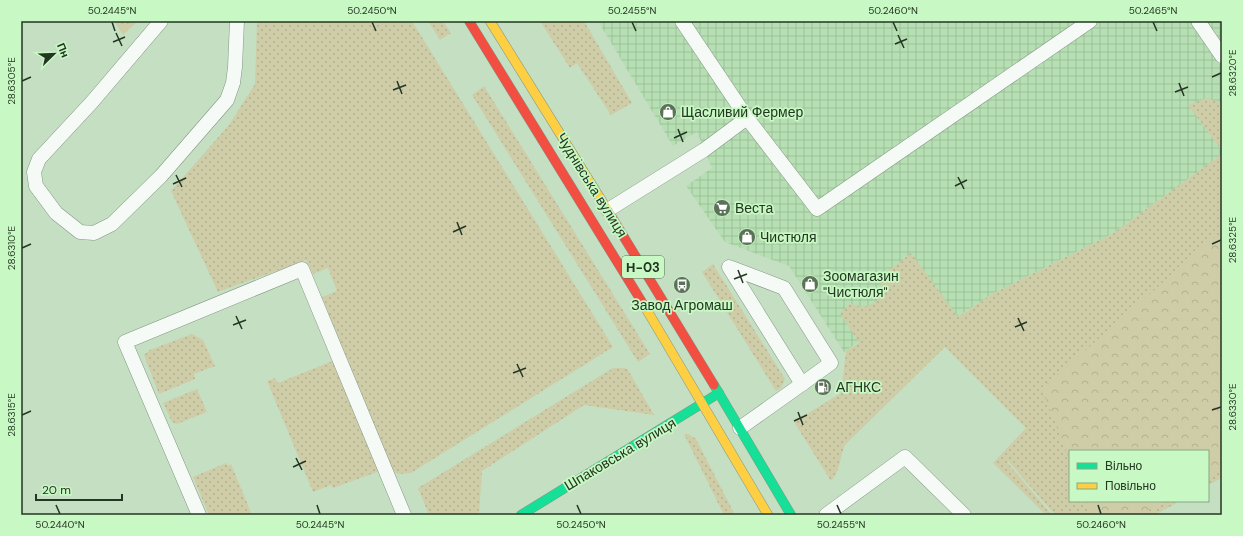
<svg xmlns="http://www.w3.org/2000/svg" width="1243" height="536" font-family="'DM Sans',sans-serif">
  <style>
    .industrial { fill: url(#industrial-grid) }
    .grass { fill: url(#grass-dots) }
    .forest { fill: url(#forest-crowns) }
    .lines { fill: none; stroke-linecap: round; stroke-linejoin: round }
    .lane-casing { stroke: #839882; stroke-width: 15 }
    .fast-casing { stroke: #839882; stroke-width: 10 }
    .slow-casing { stroke: #839882; stroke-width: 10 }
    .jam-casing { stroke: #839882; stroke-width: 10 }
    .lane { stroke: #f6faf6; stroke-width: 14 }
    .fast { stroke: #16e098; stroke-width: 9 }
    .slow { stroke: #ffcf43; stroke-width: 9 }
    .jam { stroke: #f24e42; stroke-width: 9 }
    .ticks { fill: none; stroke: #233622; stroke-width: 1.5 }
    .labels { text-anchor: middle; stroke-width: 3.5; stroke-linejoin: round; paint-order: stroke }
    .shield { fill: #c8f8c3; stroke: #547052; stroke-width: 1 }
    .shield-label { font-size: 13px; font-weight: bold; fill: #233622 }
    .poi-label { font-size: 14px; fill: #233622; stroke: #c8f8c3; text-anchor: start }
    .street-label { font-size: 14px; fill: #233622; stroke: #c8f8c3 }
    .neatline { fill: none; stroke: #233622; stroke-width: 1.5 }
    .ticks-label { font-size: 10px; text-anchor: middle; fill: #233622 }
  </style>
  <defs>
    <pattern id="industrial-grid" width="8" height="8" patternUnits="userSpaceOnUse"><rect width="8" height="8" fill="#b6e0b3"/><path d="M0 4h8M4 0v8" fill="none" stroke="#9cc19a"/></pattern>
    <pattern id="grass-dots" width="8" height="8" patternUnits="userSpaceOnUse"><rect width="8" height="8" fill="#cfcda8"/><path d="M2 2h.1M6 6h.1" fill="none" stroke="#b1b190" stroke-width="1.8" stroke-linecap="round"/></pattern>
    <pattern id="forest-crowns" width="20" height="18" patternUnits="userSpaceOnUse"><rect width="20" height="18" fill="#cfcda8"/><path d="M2 6a3 3 0 1 1 6 0M12 15a3 3 0 1 1 6 0" fill="none" stroke="#b1b190"/></pattern>
  </defs>
  <rect width="100%" height="100%" fill="#c5dfc3"/>
  <!-- industrial -->
  <polygon class="industrial" points="598,21 1222,21 1222,157 1220,156 1112,234 992,294 957,317 937,289 844,352 789,266 725,242 686,186 712,168 697,132 673,146"/>
  <!-- grass -->
  <g class="grass">
    <polygon points="257,21 412,21 613,347 411,473 398,474 391,470 322,297 337,291 328,268 313,274 306,260 218,292 171,191 229,125 255,84"/>
    <polygon points="428,21 443,21 451,33 440,40"/>
    <polygon points="540,21 584,21 632,103 611,115 577,63 570,68"/>
    <polygon points="484,86 650,354 638,362 472,95"/>
    <polygon points="1207,98 1222,103 1222,151 1188,105"/>
    <path d="M1222 154V478L1208 485V451H1070V501H1180L1155 515H1055L1008 461 1007 462 1052 515H1046L993 463 1026 428 945 347 845 445C840 455 840 473 831 481L794 422 841 393 846 351 859 343 840 313 851 303C864 311 877 305 882 292L880 278 911 253 958 317 992 294 1112 234Z"/>
    <polygon points="713,264 785,379 781,388 776,391 702,272"/>
    <polygon points="192,334 203,340 215,366 194,374 195,379 159,394 144,355 150,350"/>
    <polygon points="335,360 380,471 333,488 331,485 313,492 267,381 275,378 278,383"/>
    <polygon points="613,368 625,368 628,370 654,415 584,405 482,471 479,515 429,515 418,488"/>
    <polygon points="197,389 207,412 177,424 172,422 163,403"/>
    <polygon points="684,434 688,434 696,439 735,515 724,515"/>
    <polygon points="226,463 228,466 231,464 252,515 209,515 193,477"/>
  </g>
  <!-- forest -->
  <g class="forest">
    <polygon points="114,21 138,21 123,35"/>
    <polygon points="1216,236 1222,246 1222,470 1208,478 1208,451 1070,451 1070,461 1042,388"/>
    <polygon points="1086,501 1166,501 1139,515 1091,515"/>
  </g>
  <g class="lines">
    <!-- lane casing -->
    <g class="lane-casing">
      <g id="lane">
        <polyline points="161,21 92,102 39,159 34,172 36,186 56,213 80,232 94,233 112,224 161,176 227,100 233,83 235,67 237,21"/>
        <polyline points="1198,21 1222,56"/>
        <polyline points="747,118 817,209 1090,21"/>
        <polyline points="608,210 704,150 747,118 682,21"/>
        <polygon points="729,267 784,288 831,363 802,384"/>
        <polyline points="740,428 802,384"/>
        <polyline points="199,515 125,342 302,269 404,515"/>
        <polyline points="826,515 905,457 964,515"/>
      </g>
    </g>
    <!-- fast casing -->
    <g class="fast-casing">
      <g id="fast">
        <polyline points="714,385 791,515"/>
        <polyline points="521,515 719,393"/>
      </g>
    </g>
    <!-- slow casing -->
    <g class="slow-casing">
      <g id="slow">
        <polyline points="490,21 608,211"/>
        <polyline points="645,307 768,515"/>
      </g>
    </g>
    <!-- jam casing -->
    <g class="jam-casing">
      <g id="jam">
        <polyline points="469,21 645,307"/>
        <polyline points="608,211 714,385"/>
      </g>
    </g>
    <!-- lane -->
    <use href="#lane" class="lane"/>
    <!-- fast -->
    <use href="#fast" class="fast"/>
    <!-- slow -->
    <use href="#slow" class="slow"/>
    <!-- jam -->
    <use href="#jam" class="jam"/>
  </g>
  <!-- ticks -->
  <path class="ticks" d="M112 22 115 31M372 22 376 31M632 22 636 31M893 22 897 31M1153 22 1157 31M116 33 122 46M898 35 904 48M113 42 125 37M895 44 907 39M1212 77 1221 73M22 81 31 77M397 81 402 94M1179 83 1184 96M393 90 406 85M1175 92 1188 87M678 129 683 142M674 138 687 132M176 175 182 187M958 177 964 189M173 184 186 178M955 186 967 180M457 222 462 235M453 232 466 226M1212 244 1221 240M22 248 31 244M738 270 743 283M734 279 747 274M236 316 242 329M1018 318 1024 331M233 325 246 320M1015 327 1027 322M517 364 523 377M513 373 526 368M1212 410 1221 407M798 412 803 425M22 415 31 411M794 421 807 415M296 458 302 470M293 467 306 461M56 505 60 514M317 505 320 514M577 505 581 514M837 505 841 514M1098 505 1101 514"/>
  <!-- icons -->
  <defs>
    <g id="shop-disc" transform="scale(0.9)"><circle r="9.5" fill="#5c715a" stroke="#c8f8c3"/><path d="M-5-2.5h2.3a2.7 3.5 0 0 1 5.4 0H5L5.5 6h-11ZM-1.5-2.5h3a1.5 2.3 0 0 0-3 0Z" fill="#fff"/></g>
    <g id="supermarket-disc" transform="scale(0.9)"><circle r="9.5" fill="#5c715a" stroke="#c8f8c3"/><path d="M-6-5.5h2.5l.6 2H6L4.5 2H-2.5L-4.4-4H-6ZM-1.5 3.2a1.3 1.3 0 1 0 .1 0ZM3 3.2a1.3 1.3 0 1 0 .1 0Z" fill="#fff"/></g>
    <g id="bus-disc" transform="scale(0.9)"><circle r="9.5" fill="#5c715a" stroke="#c8f8c3"/><path d="M-5-6H5V4H4V6H2V4H-2V6H-4V4H-5ZM-3.5-4V0h7V-4ZM-3.5 1.2v1.5H-2V1.2ZM2 1.2v1.5H3.5V1.2Z" fill="#fff"/></g>
    <g id="fuel-disc" transform="scale(0.9)"><circle r="9.5" fill="#5c715a" stroke="#c8f8c3"/><path d="M-5.5-6h7V0h2V4h1.3V-2.5L3-4.5l.8-.8L6-3V5H2.5V1h-1V6h-7ZM-4.2-4.7v3.2H.2V-4.7Z" fill="#fff"/></g>
  </defs>
  <g fill-rule="evenodd">
    <use href="#shop-disc" x="668" y="112"/>
    <use href="#supermarket-disc" x="722" y="208"/>
    <use href="#shop-disc" x="747" y="237"/>
    <use href="#shop-disc" x="810" y="284"/>
    <use href="#bus-disc" x="682" y="285"/>
    <use href="#fuel-disc" x="823" y="387"/>
  </g>
  <g class="labels">
    <!-- shield labels -->
    <rect class="shield" x="622" y="256" width="42" height="22" rx="3"/>
    <g class="shield-label">
      <text x="643" y="272">Н-03</text>
    </g>
    <!-- poi labels -->
    <g class="poi-label">
      <text x="681" y="117">Щасливий Фермер</text>
      <text x="735" y="213">Веста</text>
      <text x="760" y="242">Чистюля</text>
      <text x="823" y="281">Зоомагазин<tspan x="823" dy="16">"Чистюля"</tspan></text>
      <text x="682" y="310" text-anchor="middle">Завод Агромаш</text>
      <text x="836" y="392">АГНКС</text>
    </g>
    <!-- street labels -->
    <g class="street-label">
      <text transform="translate(592 185) rotate(58)" y="5">Чуднівська вулиця</text>
      <text transform="translate(620 454) rotate(-31)" y="5">Шпаковська вулиця</text>
    </g>
  </g>
  <!-- border -->
  <rect width="1243" height="536" fill="none" stroke="#c8f8c3" stroke-width="44"/>
  <!-- legend -->
  <rect x="1069" y="450" width="140" height="52" fill="#c8f8c3" stroke="#86aa83"/>
  <rect x="1077" y="463" width="20" height="6" fill="#16e098" stroke="#86aa83"/>
  <text x="1105" y="470" font-size="12" fill="#233622">Вільно</text>
  <rect x="1077" y="483" width="20" height="6" fill="#ffcf43" stroke="#86aa83"/>
  <text x="1105" y="490" font-size="12" fill="#233622">Повільно</text>
  <!-- north arrow -->
  <g transform="translate(54 54) rotate(67)" stroke="#c8f8c3" stroke-width="3" paint-order="stroke">
  <path d="M0-3L7 15L0 10L-7 15Z" fill="#233622"/>
  <text y="-6" font-size="11" font-weight="bold" text-anchor="middle" fill="#233622">Пн</text>
  </g>
  <!-- scale -->
  <path d="M36 494v6h86v-6" fill="none" stroke="#233622" stroke-width="2"/>
  <text x="42" y="494" font-size="12" fill="#233622" stroke="#c8f8c3" stroke-width="3" paint-order="stroke">20 m</text>
  <rect x="22" y="22" width="1199" height="492" class="neatline"/>
  <g class="ticks-label">
    <text x="112" y="14">50.2445°N</text>
    <text x="372" y="14">50.2450°N</text>
    <text x="632" y="14">50.2455°N</text>
    <text x="893" y="14">50.2460°N</text>
    <text x="1153" y="14">50.2465°N</text>
    <text transform="translate(1232 73) rotate(-90)" y="4">28.6320°E</text>
    <text transform="translate(11 81) rotate(-90)" y="4">28.6305°E</text>
    <text transform="translate(1232 240) rotate(-90)" y="4">28.6325°E</text>
    <text transform="translate(11 248) rotate(-90)" y="4">28.6310°E</text>
    <text transform="translate(1232 407) rotate(-90)" y="4">28.6330°E</text>
    <text transform="translate(11 415) rotate(-90)" y="4">28.6315°E</text>
    <text x="60" y="528">50.2440°N</text>
    <text x="320" y="528">50.2445°N</text>
    <text x="581" y="528">50.2450°N</text>
    <text x="841" y="528">50.2455°N</text>
    <text x="1101" y="528">50.2460°N</text>
  </g>
</svg>
